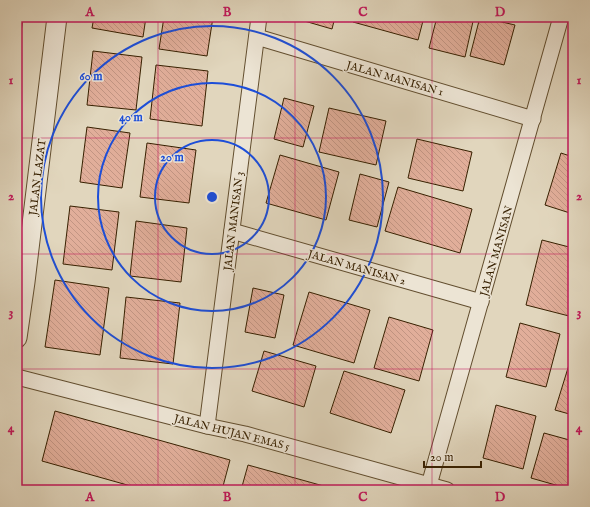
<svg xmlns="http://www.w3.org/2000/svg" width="590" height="507" font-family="'IM FELL English',serif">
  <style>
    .building { fill: url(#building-back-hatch); stroke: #372000 }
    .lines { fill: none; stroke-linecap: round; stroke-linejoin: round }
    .minor-casing { stroke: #624e2f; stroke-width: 17 }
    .tertiary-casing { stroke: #624e2f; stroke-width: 21 }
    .minor { stroke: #ece4d4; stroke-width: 15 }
    .tertiary { stroke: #ece4d4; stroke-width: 19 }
    .grid { fill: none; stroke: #c2185b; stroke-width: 1; stroke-opacity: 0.55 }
    .ring { fill: none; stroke: #1d4ed8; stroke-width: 2 }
    .labels { text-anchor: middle; stroke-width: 3; stroke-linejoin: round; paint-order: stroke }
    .street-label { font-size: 11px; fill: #372000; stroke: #ece4d4 }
    .centre { fill: #1d4ed8; stroke: #ece4d4; stroke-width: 2 }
    .ring-label { font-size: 12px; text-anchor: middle; font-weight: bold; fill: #1d4ed8; stroke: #ece4d4; stroke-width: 3; stroke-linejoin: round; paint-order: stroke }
    .neatline { fill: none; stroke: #c2185b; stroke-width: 1.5 }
    .grid-label { font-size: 13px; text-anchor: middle; font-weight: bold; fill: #c2185b }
  </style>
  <defs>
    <pattern id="building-back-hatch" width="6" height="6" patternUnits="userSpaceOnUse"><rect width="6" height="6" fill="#e1ae9a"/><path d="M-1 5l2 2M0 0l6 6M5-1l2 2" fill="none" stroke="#c29583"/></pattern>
  </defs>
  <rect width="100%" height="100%" fill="#e1d6bd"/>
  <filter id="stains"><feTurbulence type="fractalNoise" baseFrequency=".005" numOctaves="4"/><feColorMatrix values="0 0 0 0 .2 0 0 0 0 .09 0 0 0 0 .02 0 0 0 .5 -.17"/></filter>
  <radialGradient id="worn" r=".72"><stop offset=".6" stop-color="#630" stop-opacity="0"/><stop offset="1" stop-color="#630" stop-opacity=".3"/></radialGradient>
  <!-- building -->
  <g class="building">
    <polygon points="17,17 23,17 17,64"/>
    <polygon points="94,17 146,17 143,37 92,28"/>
    <polygon points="164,17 213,17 207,56 159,49"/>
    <polygon points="294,17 335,17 332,29 294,18"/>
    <polygon points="354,17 424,17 418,40 353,22"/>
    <polygon points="437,17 474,17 465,57 429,48"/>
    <polygon points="480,17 515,25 504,65 470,56"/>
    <polygon points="93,51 142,57 136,110 87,105"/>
    <polygon points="156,65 208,71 202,126 150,119"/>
    <polygon points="284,98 314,106 303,147 274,139"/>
    <polygon points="329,108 386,121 376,165 319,152"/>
    <polygon points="87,127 130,133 122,188 80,182"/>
    <polygon points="417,139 472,152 463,191 408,178"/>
    <polygon points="147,143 196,150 189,203 140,197"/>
    <polygon points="561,153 573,157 573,214 545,205"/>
    <polygon points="280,155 339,172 326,220 266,203"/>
    <polygon points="360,174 389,182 377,227 349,220"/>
    <polygon points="398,187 472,209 460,253 385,231"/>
    <polygon points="70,206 119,212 112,270 63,264"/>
    <polygon points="136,221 187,228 181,282 130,276"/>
    <polygon points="542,240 573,248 573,298 569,316 526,305"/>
    <polygon points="55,280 109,288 100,355 45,347"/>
    <polygon points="253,288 284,295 275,338 245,332"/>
    <polygon points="309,292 370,310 354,363 293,345"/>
    <polygon points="126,297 180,303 173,364 120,358"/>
    <polygon points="389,317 433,330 419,381 374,368"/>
    <polygon points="520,323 560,334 546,387 506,377"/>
    <polygon points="264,351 316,366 304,407 252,391"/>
    <polygon points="572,355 573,356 573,415 555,410"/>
    <polygon points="344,371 405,390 391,433 330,413"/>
    <polygon points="496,405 536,416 523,469 483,458"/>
    <polygon points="55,411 230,460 222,490 145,490 42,461"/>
    <polygon points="544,433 573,441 573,490 531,478"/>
    <polygon points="248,465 338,490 241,490"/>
  </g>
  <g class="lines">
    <!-- minor casing -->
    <g class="minor-casing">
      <g id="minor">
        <polyline points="257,37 533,119"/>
        <polyline points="232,231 481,302"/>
        <polyline points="17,377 207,426 245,434 447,490"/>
        <polyline points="207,426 259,17"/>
        <polyline points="429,485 561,17"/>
      </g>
    </g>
    <!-- tertiary casing -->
    <g class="tertiary-casing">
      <polyline id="tertiary" points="17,338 25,282 57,17"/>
    </g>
    <!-- minor -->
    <use href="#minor" class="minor"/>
    <!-- tertiary -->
    <use href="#tertiary" class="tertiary"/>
  </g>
  <!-- grid -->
  <path class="grid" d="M158 17V490M295 17V490M432 17V490M17 138H573M17 254H573M17 369H573"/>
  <!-- distance rings -->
  <g class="ring">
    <circle cx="212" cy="197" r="57"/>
    <circle cx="212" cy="197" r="114"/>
    <circle cx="212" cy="197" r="171"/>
  </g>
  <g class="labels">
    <!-- street labels -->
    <g class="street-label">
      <text transform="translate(395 78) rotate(16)" y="4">JALAN MANISAN 1</text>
      <text transform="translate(37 177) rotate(-83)" y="4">JALAN LAZAT</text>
      <text transform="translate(233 221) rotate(-83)" y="4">JALAN MANISAN 3</text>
      <text transform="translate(496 251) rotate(-74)" y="4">JALAN MANISAN</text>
      <text transform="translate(357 267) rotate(16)" y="4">JALAN MANISAN 2</text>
      <text transform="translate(232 432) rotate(14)" y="4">JALAN HUJAN EMAS 5</text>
    </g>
  </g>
  <circle cx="212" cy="197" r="6" class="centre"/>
  <g class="ring-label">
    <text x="91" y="80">60 m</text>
    <text x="131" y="121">40 m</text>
    <text x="172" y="161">20 m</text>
  </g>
  <!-- margin -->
  <rect width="590" height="507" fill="none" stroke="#e1d6bd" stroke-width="44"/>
  <!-- scale -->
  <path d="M424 461v6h57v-6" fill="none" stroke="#372000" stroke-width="2"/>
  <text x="430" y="461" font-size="12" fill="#372000" stroke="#ece4d4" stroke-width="3" paint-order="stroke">20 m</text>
  <rect x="22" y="22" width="546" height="463" class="neatline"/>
  <g class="grid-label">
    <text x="90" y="16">A</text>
    <text x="227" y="16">B</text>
    <text x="363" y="16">C</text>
    <text x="500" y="16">D</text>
    <text x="11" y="84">1</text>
    <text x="579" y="84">1</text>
    <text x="11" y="200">2</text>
    <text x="579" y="200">2</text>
    <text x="11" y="316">3</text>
    <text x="579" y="316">3</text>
    <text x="11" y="432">4</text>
    <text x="579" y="432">4</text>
    <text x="90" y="501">A</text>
    <text x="227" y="501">B</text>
    <text x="363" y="501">C</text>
    <text x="500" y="501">D</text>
  </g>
  <rect width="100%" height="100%" filter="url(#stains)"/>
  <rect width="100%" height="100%" fill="url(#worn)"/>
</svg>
